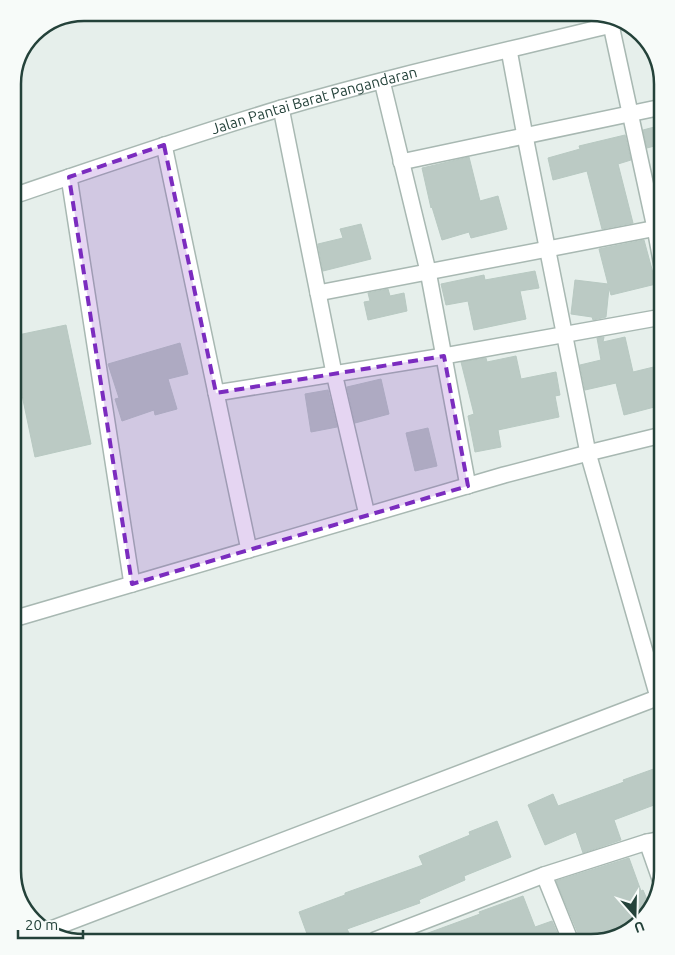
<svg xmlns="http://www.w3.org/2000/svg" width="675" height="955" font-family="Ubuntu,sans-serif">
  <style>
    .building { fill: #bbcac4; stroke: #b8c9c2 }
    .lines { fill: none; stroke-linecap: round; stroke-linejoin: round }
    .minor-casing { stroke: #a8b8b2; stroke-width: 18 }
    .tertiary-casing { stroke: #a8b8b2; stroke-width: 18 }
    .minor { stroke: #fff; stroke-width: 15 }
    .tertiary { stroke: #fff; stroke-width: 15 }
    .marked { fill: #7b2cbf; fill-opacity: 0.2; stroke: #7b2cbf; stroke-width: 4; stroke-dasharray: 10 6; stroke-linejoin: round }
    .labels { text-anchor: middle; stroke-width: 4; stroke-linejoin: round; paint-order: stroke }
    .street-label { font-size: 15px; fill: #24423a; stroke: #f7fbf9 }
    .rim { fill: none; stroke: #24423a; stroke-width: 2.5 }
  </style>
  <rect width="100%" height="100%" fill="#e6efeb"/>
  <!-- building -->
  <g class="building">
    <polygon points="662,125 662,144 647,148 643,130"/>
    <polygon points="625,135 631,160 618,164 633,223 602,229 587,171 553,180 548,158 580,149 579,146"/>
    <polygon points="469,157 480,201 498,196 507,229 471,238 469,232 442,240 432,207 431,208 422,168"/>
    <polygon points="361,224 371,259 323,271 318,244 343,238 340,229"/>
    <polygon points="644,240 656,284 611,295 609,288 606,317 593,320 592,317 571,314 575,280 608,284 599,249"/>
    <polygon points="535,271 539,288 520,291 526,319 474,330 468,301 446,305 441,284 484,275 485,280"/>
    <polygon points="388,289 390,296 404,293 407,311 368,320 364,302 370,301 368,293"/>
    <polygon points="66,325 91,444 35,457 13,352 13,336"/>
    <polygon points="604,337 603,342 625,337 633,372 662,365 662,405 624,415 616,383 585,390 580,365 601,360 597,338"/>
    <polygon points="180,343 188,374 168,379 177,409 155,415 154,410 122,421 115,399 119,398 108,364"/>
    <polygon points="516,356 521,379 556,372 560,395 555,396 559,417 498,430 501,447 475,452 468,416 474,414 461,362 486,358 487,362"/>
    <polygon points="381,379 389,414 355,423 347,387"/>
    <polygon points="328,390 337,427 311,432 305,394"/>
    <polygon points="428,428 437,466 415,471 406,433"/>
    <polygon points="662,766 662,802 614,820 621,840 583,853 576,832 545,845 528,805 553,794 558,806 624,782 623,780"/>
    <polygon points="497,821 511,857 464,876 465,880 419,900 420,903 347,929 349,933 324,942 310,942 299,912 345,895 345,893 423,865 419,856 470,835 469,832"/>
    <polygon points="629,858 641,891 643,890 651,909 640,920 612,930 615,936 591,942 580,942 580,938 556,881"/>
    <polygon points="523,896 535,927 552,921 561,942 498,942 495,936 477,942 409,942 409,940 480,914 479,912"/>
  </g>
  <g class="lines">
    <!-- minor casing -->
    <g class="minor-casing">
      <g id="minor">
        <polyline points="611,25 655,228 662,266"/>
        <polyline points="509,50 525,136 588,453 658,697"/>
        <polyline points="382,81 428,271 468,486"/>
        <polyline points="281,108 334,373 367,515"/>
        <polyline points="164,145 249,550"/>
        <polyline points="401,162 662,107"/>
        <polyline points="69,177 132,584"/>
        <polyline points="318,293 662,227"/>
        <polyline points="216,393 444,356 662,317"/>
        <polyline points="13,619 504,475 588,453 662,435"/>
        <polyline points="647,842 660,879"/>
        <polyline points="544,875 571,942"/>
        <polyline points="46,931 662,696"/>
        <polyline points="376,942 375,940 544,875 647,842 662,839"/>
      </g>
    </g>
    <!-- tertiary casing -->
    <g class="tertiary-casing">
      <g id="tertiary">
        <path id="s1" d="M13 196C102 166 191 135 282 108 391 76 501 52 611 25L621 21"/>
      </g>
    </g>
    <!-- minor -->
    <use href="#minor" class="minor"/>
    <!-- tertiary -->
    <use href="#tertiary" class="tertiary"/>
  </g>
  <!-- marked area -->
  <path class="marked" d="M164 145 216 393 444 356 468 486 132 584 69 177Z"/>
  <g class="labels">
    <!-- street labels -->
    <g class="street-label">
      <text dy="5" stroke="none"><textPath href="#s1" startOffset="316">Jalan Pantai Barat Pangandaran</textPath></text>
    </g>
  </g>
  <!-- crop -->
  <path d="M0 0H675V955H0ZM84 21H591A63 63 0 0 1 654 84V871A63 63 0 0 1 591 934H84A63 63 0 0 1 21 871V84A63 63 0 0 1 84 21Z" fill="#f7fbf9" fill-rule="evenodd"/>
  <path class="rim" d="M84 21H591A63 63 0 0 1 654 84V871A63 63 0 0 1 591 934H84A63 63 0 0 1 21 871V84A63 63 0 0 1 84 21Z"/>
  <!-- north arrow -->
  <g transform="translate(635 915) rotate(160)" stroke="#f7fbf9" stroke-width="4" paint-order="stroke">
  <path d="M0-4L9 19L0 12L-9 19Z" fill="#24423a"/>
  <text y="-8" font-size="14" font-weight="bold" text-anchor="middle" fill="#24423a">U</text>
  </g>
  <!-- scale -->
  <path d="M18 930v8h65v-8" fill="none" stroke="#24423a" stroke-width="2.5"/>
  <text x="25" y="930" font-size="15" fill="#24423a" stroke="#f7fbf9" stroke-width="4" paint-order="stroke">20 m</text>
</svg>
